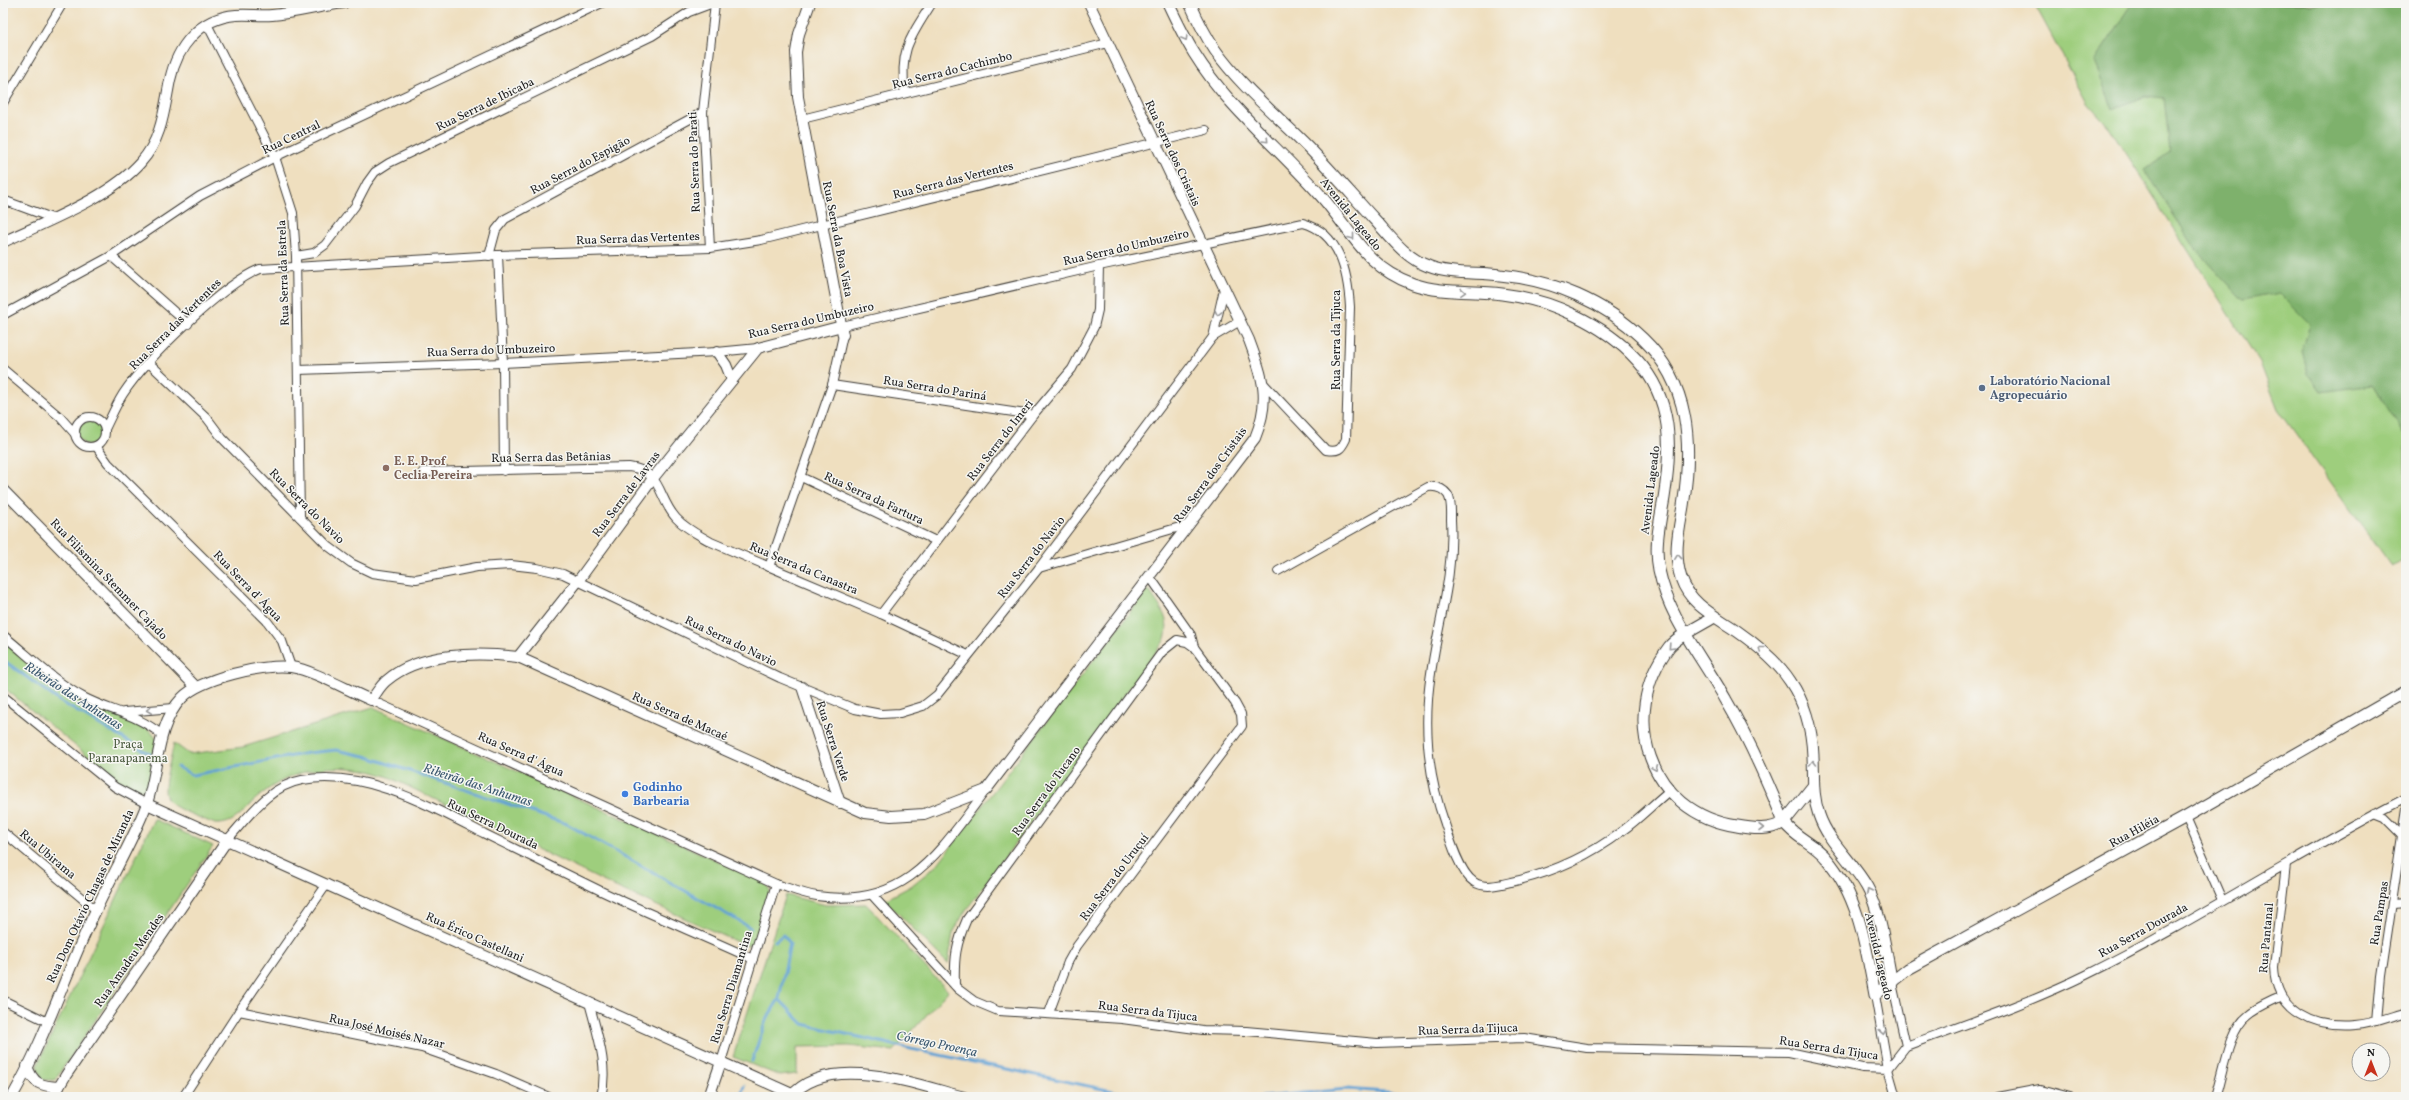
<svg xmlns="http://www.w3.org/2000/svg" width="2409" height="1100" font-family="Vollkorn,serif">
  <style>
    .green { fill: #9ece7d; stroke: #5d754c }
    .forest { fill: #7eb16c; stroke: #4d6644 }
    .lines { fill: none; stroke-linecap: round; stroke-linejoin: round }
    .stream { stroke: #61a1d4; stroke-width: 3 }
    .minor-casing { stroke: #3c3934; stroke-width: 10 }
    .tertiary-casing { stroke: #3c3934; stroke-width: 12 }
    .secondary-casing { stroke: #3c3934; stroke-width: 13 }
    .minor { stroke: #fff; stroke-width: 8 }
    .tertiary { stroke: #fff; stroke-width: 10 }
    .secondary { stroke: #fff; stroke-width: 11 }
    .oneway { stroke: #999 }
    .service-dot { fill: #5c6f8a; stroke: #f6f6f2; stroke-width: 1.5 }
    .education-dot { fill: #8d6e63; stroke: #f6f6f2; stroke-width: 1.5 }
    .shop-dot { fill: #3f7fe0; stroke: #f6f6f2; stroke-width: 1.5 }
    .labels { text-anchor: middle; stroke-width: 3; stroke-linejoin: round; paint-order: stroke }
    .street-label { font-size: 12px; fill: #1c1c1c; stroke: #f6f6f2 }
    .service-label { font-size: 12px; font-weight: bold; fill: #4e5e75; stroke: #f6f6f2; text-anchor: start }
    .education-label { font-size: 12px; font-weight: bold; fill: #785e54; stroke: #f6f6f2; text-anchor: start }
    .park-label { font-size: 12px; fill: #4a5a3e; stroke: #f6f6f2 }
    .shop-label { font-size: 12px; font-weight: bold; fill: #366cbe; stroke: #f6f6f2; text-anchor: start }
    .water-label { font-size: 13px; font-style: italic; fill: #3b586f; stroke: #f6f6f2 }
  </style>
  <rect width="100%" height="100%" fill="#f6f6f2"/>
  <filter id="ink" filterUnits="userSpaceOnUse"><feTurbulence type="fractalNoise" baseFrequency=".025" numOctaves="2"/><feDisplacementMap in="SourceGraphic" scale="8" xChannelSelector="R" yChannelSelector="G"/><feConvolveMatrix kernelMatrix="1 2 1 2 8 2 1 2 1" color-interpolation-filters="sRGB"/></filter>
  <filter id="wash" filterUnits="userSpaceOnUse"><feTurbulence type="fractalNoise" baseFrequency=".012" numOctaves="4" result="noise"/><feDisplacementMap in="SourceGraphic" scale="16" xChannelSelector="R" yChannelSelector="G"/><feGaussianBlur stdDeviation="0.9" result="paint"/><feColorMatrix in="noise" values="0 0 0 0 0 0 0 0 0 0 0 0 0 0 0 0 0 1.4 0 .05"/><feComposite in="paint" operator="in"/></filter>
  <g filter="url(#wash)">
    <rect width="100%" height="100%" fill="#efdfbf"/>
    <!-- green -->
    <g class="green">
      <polygon points="2034,3 2406,3 2406,559 2391,566 2278,409 2260,363 2110,128 2088,103"/>
      <circle cx="90" cy="432" r="13"/>
      <path d="M1148 589C1159 606 1173 620 1164 641L964 913 953 933 948 964 885 900 911 886 937 865Z"/>
      <path d="M3 639C32 663 61 692 96 708 116 718 145 719 157 740L148 789 138 793 131 791 3 687Z"/>
      <path d="M373 707 765 882 770 891 755 941 750 945H744L609 884 389 777C344 760 294 765 257 798 243 810 236 825 215 824 155 799 160 806 174 743L189 754 243 747Z"/>
      <polygon points="154,819 213,846 55,1080 42,1080 37,1066"/>
      <polygon points="786,895 826,905 866,904 948,991 894,1051 849,1046 797,1047 797,1074 780,1076 733,1057"/>
    </g>
    <!-- forest -->
    <polygon class="forest" points="2133,3 2406,4 2406,437 2373,385 2321,392 2308,374 2302,352 2310,324 2279,293 2243,300 2196,249 2144,170 2170,152 2164,98 2145,96 2113,109 2094,62"/>
    <g class="lines">
      <!-- stream -->
      <g class="stream">
        <polyline points="3,660 61,702 155,757"/>
        <polyline points="177,767 193,775 308,753 336,750 365,756 567,824 751,928"/>
        <polyline points="775,941 783,935 790,943 779,999 803,1024 911,1049 1122,1093 1178,1097"/>
        <polyline points="752,1061 766,1020 779,999"/>
        <polyline points="740,1097 744,1086"/>
        <polyline points="1262,1097 1347,1089 1449,1097"/>
      </g>
    </g>
  </g>
  <g filter="url(#ink)">
    <g class="lines">
      <!-- minor casing -->
      <g class="minor-casing">
        <g id="minor">
          <polyline points="207,24 275,157 293,213 296,256 300,517"/>
          <path d="M905 93C899 50 910 38 932 3"/>
          <polyline points="3,103 63,3"/>
          <polyline points="802,119 1108,43"/>
          <polyline points="3,200 52,218"/>
          <polyline points="710,248 703,112 715,3"/>
          <polyline points="498,255 503,363 504,471"/>
          <polyline points="111,256 188,324"/>
          <polyline points="296,256 314,253 325,245 355,206 367,183 375,172 389,163 652,36 689,12 713,3"/>
          <polyline points="489,256 496,230 505,219 703,112"/>
          <polyline points="3,315 111,256 200,196 275,157 602,3"/>
          <path d="M842 326 1099 266 1303 223C1340 233 1348 273 1350 307L1346 439C1341 450 1338 452 1326 450L1264 384"/>
          <polyline points="1213,337 1240,321"/>
          <polyline points="149,363 207,418 222,438 328,546 351,563 372,573 416,579 477,567 511,565 537,568 563,574 780,678 855,709 881,714 900,713 923,706 937,695 1039,568 1213,337 1224,289"/>
          <polyline points="3,369 60,417 76,435"/>
          <polyline points="298,370 503,363 717,352 758,348"/>
          <polyline points="832,385 1033,415"/>
          <circle cx="90" cy="432" r="15"/>
          <path d="M105 429C111 417 116 405 123 394 146 359 223 284 260 269L498 255 710 248 761 240 1206 130"/>
          <polyline points="96,446 108,463 267,621 282,641 291,667"/>
          <path d="M423 472 629 467C663 471 657 497 676 518 686 529 699 535 711 542L881 614 968 655"/>
          <polyline points="801,477 936,541"/>
          <polyline points="769,567 832,385 843,335"/>
          <polyline points="1039,568 1190,524"/>
          <path d="M1278 571 1428 487C1436 486 1443 488 1448 495 1452 502 1451 512 1451 520 1455 585 1432 638 1428 700 1425 742 1431 785 1445 824 1450 840 1460 873 1474 882 1484 889 1499 885 1511 882 1552 873 1589 856 1622 831 1639 819 1653 804 1669 791"/>
          <polyline points="881,614 1033,415 1072,369 1094,327 1098,310 1099,266"/>
          <path d="M3 635C29 656 54 681 83 697 111 712 136 713 162 735"/>
          <polyline points="3,696 115,787 147,804"/>
          <polyline points="2396,696 2406,702"/>
          <path d="M371 700 776 884C789 888 803 894 817 896 906 909 939 852 986 790"/>
          <polyline points="124,712 174,708"/>
          <polyline points="2375,814 2385,818 2402,835"/>
          <polyline points="2186,817 2222,900"/>
          <polyline points="3,832 96,910"/>
          <path d="M228 839C249 816 269 786 302 780 366 769 430 806 485 834 524 853 562 872 601 891 651 915 703 936 753 959"/>
          <path d="M2286 865 2274 967C2276 1012 2315 1029 2355 1025 2373 1024 2389 1017 2406 1012"/>
          <polyline points="872,895 958,989 974,1001 998,1011 1122,1019 1203,1030 1246,1031 1377,1043 1524,1038 1587,1048 1789,1052 1863,1068 1888,1069"/>
          <polyline points="2393,904 2406,903"/>
          <polyline points="1892,983 1906,1046"/>
          <path d="M955 985C954 958 956 944 967 919L1162 652 1177 640 1187 642 1194 647"/>
          <polyline points="1875,995 1888,1069 1896,1097"/>
          <polyline points="3,1000 48,1022"/>
          <path d="M589 1002C597 1034 609 1065 601 1097"/>
          <polyline points="239,1011 422,1048 496,1074 549,1097"/>
          <polyline points="1049,1013 1068,962 1077,946 1242,726 1241,714 1235,703 1194,647 1191,635 1150,577"/>
          <polyline points="2377,1021 2381,976 2406,809"/>
          <polyline points="721,1062 776,884"/>
          <path d="M1888 1069 1906 1046C1966 1024 2029 1003 2086 975 2196 921 2298 853 2406 798"/>
          <polyline points="183,1097 239,1011 327,884"/>
          <polyline points="1998,1097 2040,1089 2070,1097"/>
          <path d="M2215 1097C2223 1073 2228 1030 2248 1015 2257 1007 2270 1002 2280 997"/>
        </g>
      </g>
      <!-- tertiary casing -->
      <g class="tertiary-casing">
        <g id="tertiary">
          <polyline points="810,3 799,34 796,52 798,97 843,335"/>
          <path d="M3 242C45 222 111 197 141 162 162 139 164 110 170 80 177 47 199 18 236 15 248 14 260 16 272 15 296 13 320 6 344 3"/>
          <polyline points="717,352 726,365 732,380"/>
          <polyline points="3,490 196,687"/>
          <polyline points="518,657 578,581 654,477 758,348 842,326"/>
          <polyline points="802,687 840,803"/>
          <polyline points="147,804 792,1094"/>
          <path d="M27 1066C33 1084 41 1086 59 1087"/>
          <path d="M12 1097C46 1038 66 971 96 910 112 875 132 842 146 806 159 772 155 726 182 698 201 678 264 664 291 667 313 670 349 691 371 700 376 694 380 686 386 681 419 652 477 652 518 657L865 813 891 816 924 814 986 790 1255 438C1271 399 1263 378 1249 340L1089 3"/>
          <polyline points="53,1097 66,1075 228,839"/>
          <polyline points="709,1097 721,1062"/>
          <path d="M790 1097C829 1051 917 1085 964 1097"/>
        </g>
      </g>
      <!-- secondary casing -->
      <g class="secondary-casing">
        <g id="secondary">
          <path d="M1168 3C1176 20 1184 37 1194 53 1228 108 1279 148 1321 196 1352 231 1365 267 1413 284 1442 294 1473 290 1502 294 1551 300 1603 323 1637 360 1673 399 1672 448 1664 498 1660 522 1654 546 1659 570 1669 619 1702 657 1726 700 1749 739 1767 780 1784 822 1795 838 1814 843 1826 858 1859 896 1866 947 1875 995L1908 969 2186 817 2406 691"/>
          <path d="M1190 3C1197 19 1205 35 1215 50 1242 88 1279 117 1311 150 1333 173 1353 196 1374 219 1390 236 1405 258 1428 266 1451 275 1476 272 1500 275 1553 280 1605 302 1643 339 1690 384 1693 444 1683 506 1679 530 1673 553 1681 578 1690 605 1715 616 1737 631 1757 645 1777 661 1790 681 1805 703 1812 730 1813 756 1814 777 1812 795 1819 815 1828 842 1853 862 1867 887 1881 911 1886 955 1892 983"/>
          <path d="M1714 617C1702 625 1677 636 1669 647 1617 716 1649 813 1737 826 1753 829 1770 831 1784 822L1813 786"/>
        </g>
      </g>
      <!-- minor -->
      <use href="#minor" class="minor"/>
      <!-- tertiary -->
      <use href="#tertiary" class="tertiary"/>
      <!-- secondary -->
      <use href="#secondary" class="secondary"/>
    </g>
    <!-- one-way arrows -->
    <defs><path id="oneway-chevron" d="M-2-3.5L2.5 0L-2 3.5" fill="none" stroke-width="1.6" stroke-linecap="round" stroke-linejoin="round"/></defs>
    <g class="oneway">
      <use href="#oneway-chevron" transform="translate(1185 38) rotate(61)"/>
      <use href="#oneway-chevron" transform="translate(1266 140) rotate(46)"/>
      <use href="#oneway-chevron" transform="translate(1352 237) rotate(52)"/>
      <use href="#oneway-chevron" transform="translate(1463 292) rotate(3)"/>
      <use href="#oneway-chevron" transform="translate(1218 313) rotate(103)"/>
      <use href="#oneway-chevron" transform="translate(1678 557) rotate(-96)"/>
      <use href="#oneway-chevron" transform="translate(1671 647) rotate(134)"/>
      <use href="#oneway-chevron" transform="translate(1761 649) rotate(-141)"/>
      <use href="#oneway-chevron" transform="translate(149 710) rotate(174)"/>
      <use href="#oneway-chevron" transform="translate(1813 763) rotate(-90)"/>
      <use href="#oneway-chevron" transform="translate(1655 768) rotate(66)"/>
      <use href="#oneway-chevron" transform="translate(1761 828)"/>
      <use href="#oneway-chevron" transform="translate(1869 891) rotate(-117)"/>
      <use href="#oneway-chevron" transform="translate(1883 1032) rotate(80)"/>
    </g>
  </g>
  <!-- markers -->
  <circle class="service-dot" cx="1982" cy="388" r="4"/>
  <circle class="education-dot" cx="386" cy="468" r="4"/>
  <circle class="shop-dot" cx="625" cy="794" r="4"/>
  <g class="labels">
    <!-- street labels -->
    <g class="street-label">
      <text transform="translate(952 70) rotate(-14)" y="4">Rua Serra do Cachimbo</text>
      <text transform="translate(485 104) rotate(-26)" y="4">Rua Serra de Ibicaba</text>
      <text transform="translate(291 137) rotate(-26)" y="4">Rua Central</text>
      <text transform="translate(1173 153) rotate(65)" y="4">Rua Serra dos Cristais</text>
      <text transform="translate(694 162) rotate(-92)" y="4">Rua Serra do Parati</text>
      <text transform="translate(580 165) rotate(-28)" y="4">Rua Serra do Espigão</text>
      <text transform="translate(953 180) rotate(-14)" y="4">Rua Serra das Vertentes</text>
      <text transform="translate(1351 214) rotate(51)" y="4">Avenida Lageado</text>
      <text transform="translate(638 238) rotate(-2)" y="4">Rua Serra das Vertentes</text>
      <text transform="translate(838 239) rotate(79)" y="4">Rua Serra da Boa Vista</text>
      <text transform="translate(1126 247) rotate(-13)" y="4">Rua Serra do Umbuzeiro</text>
      <text transform="translate(283 273) rotate(-92)" y="4">Rua Serra da Estrela</text>
      <text transform="translate(811 320) rotate(-13)" y="4">Rua Serra do Umbuzeiro</text>
      <text transform="translate(175 324) rotate(-45)" y="4">Rua Serra das Vertentes</text>
      <text transform="translate(1336 340) rotate(-90)" y="4">Rua Serra da Tijuca</text>
      <text transform="translate(491 350) rotate(-2)" y="4">Rua Serra do Umbuzeiro</text>
      <text transform="translate(935 388) rotate(9)" y="4">Rua Serra do Pariná</text>
      <text transform="translate(1000 440) rotate(-52)" y="4">Rua Serra do Imeri</text>
      <text transform="translate(551 457) rotate(-1)" y="4">Rua Serra das Betânias</text>
      <text transform="translate(1210 475) rotate(-54)" y="4">Rua Serra dos Cristais</text>
      <text transform="translate(1650 490) rotate(-83)" y="4">Avenida Lageado</text>
      <text transform="translate(626 494) rotate(-53)" y="4">Rua Serra de Lavras</text>
      <text transform="translate(874 498) rotate(25)" y="4">Rua Serra da Fartura</text>
      <text transform="translate(307 506) rotate(45)" y="4">Rua Serra do Navio</text>
      <text transform="translate(1031 557) rotate(-52)" y="4">Rua Serra do Navio</text>
      <text transform="translate(804 568) rotate(23)" y="4">Rua Serra da Canastra</text>
      <text transform="translate(109 579) rotate(46)" y="4">Rua Filismina Stemmer Cajado</text>
      <text transform="translate(248 586) rotate(46)" y="4">Rua Serra d' Água</text>
      <text transform="translate(731 641) rotate(26)" y="4">Rua Serra do Navio</text>
      <text transform="translate(680 716) rotate(24)" y="4">Rua Serra de Macaé</text>
      <text transform="translate(833 741) rotate(72)" y="4">Rua Serra Verde</text>
      <text transform="translate(521 754) rotate(24)" y="4">Rua Serra d' Água</text>
      <text transform="translate(1046 791) rotate(-54)" y="4">Rua Serra do Tucano</text>
      <text transform="translate(493 824) rotate(26)" y="4">Rua Serra Dourada</text>
      <text transform="translate(2134 831) rotate(-29)" y="4">Rua Hiléia</text>
      <text transform="translate(48 854) rotate(40)" y="4">Rua Ubirama</text>
      <text transform="translate(1114 877) rotate(-53)" y="4">Rua Serra do Uruçuí</text>
      <text transform="translate(90 896) rotate(-65)" y="4">Rua Dom Otávio Chagas de Miranda</text>
      <text transform="translate(2379 913) rotate(-81)" y="4">Rua Pampas</text>
      <text transform="translate(2143 930) rotate(-29)" y="4">Rua Serra Dourada</text>
      <text transform="translate(475 937) rotate(24)" y="4">Rua Érico Castellani</text>
      <text transform="translate(2266 938) rotate(-85)" y="4">Rua Pantanal</text>
      <text transform="translate(1879 956) rotate(77)" y="4">Avenida Lageado</text>
      <text transform="translate(129 960) rotate(-55)" y="4">Rua Amadeu Mendes</text>
      <text transform="translate(731 987) rotate(-73)" y="4">Rua Serra Diamantina</text>
      <text transform="translate(1148 1011) rotate(7)" y="4">Rua Serra da Tijuca</text>
      <text transform="translate(1468 1029) rotate(-2)" y="4">Rua Serra da Tijuca</text>
      <text transform="translate(387 1031) rotate(13)" y="4">Rua José Moisés Nazar</text>
      <text transform="translate(1829 1048) rotate(9)" y="4">Rua Serra da Tijuca</text>
    </g>
    <!-- service labels -->
    <g class="service-label">
      <text x="1990" y="385">Laboratório Nacional<tspan x="1990" dy="14">Agropecuário</tspan></text>
    </g>
    <!-- education labels -->
    <g class="education-label">
      <text x="394" y="465">E. E. Prof<tspan x="394" dy="14">Ceclia Pereira</tspan></text>
    </g>
    <!-- park labels -->
    <g class="park-label">
      <text x="128" y="748">Praça<tspan x="128" dy="14">Paranapanema</tspan></text>
    </g>
    <!-- shop labels -->
    <g class="shop-label">
      <text x="633" y="791">Godinho<tspan x="633" dy="14">Barbearia</tspan></text>
    </g>
    <!-- water labels -->
    <g class="water-label">
      <text transform="translate(74 695) rotate(33)" y="5">Ribeirão das Anhumas</text>
      <text transform="translate(478 784) rotate(18)" y="5">Ribeirão das Anhumas</text>
      <text transform="translate(937 1043) rotate(12)" y="5">Córrego Proença</text>
    </g>
  </g>
  <!-- margin -->
  <rect width="2409" height="1100" fill="none" stroke="#f6f6f2" stroke-width="16"/>
  <!-- north arrow -->
  <g transform="translate(2371 1062)"><circle r="19" fill="#f6f6f2" stroke="#9f9f9c"/>
  <path d="M0-3L7 15L0 10L-7 15Z" fill="#c8321e"/>
  <text y="-6" font-size="11" font-weight="bold" text-anchor="middle" fill="#1c1c1c">N</text>
  </g>
</svg>
